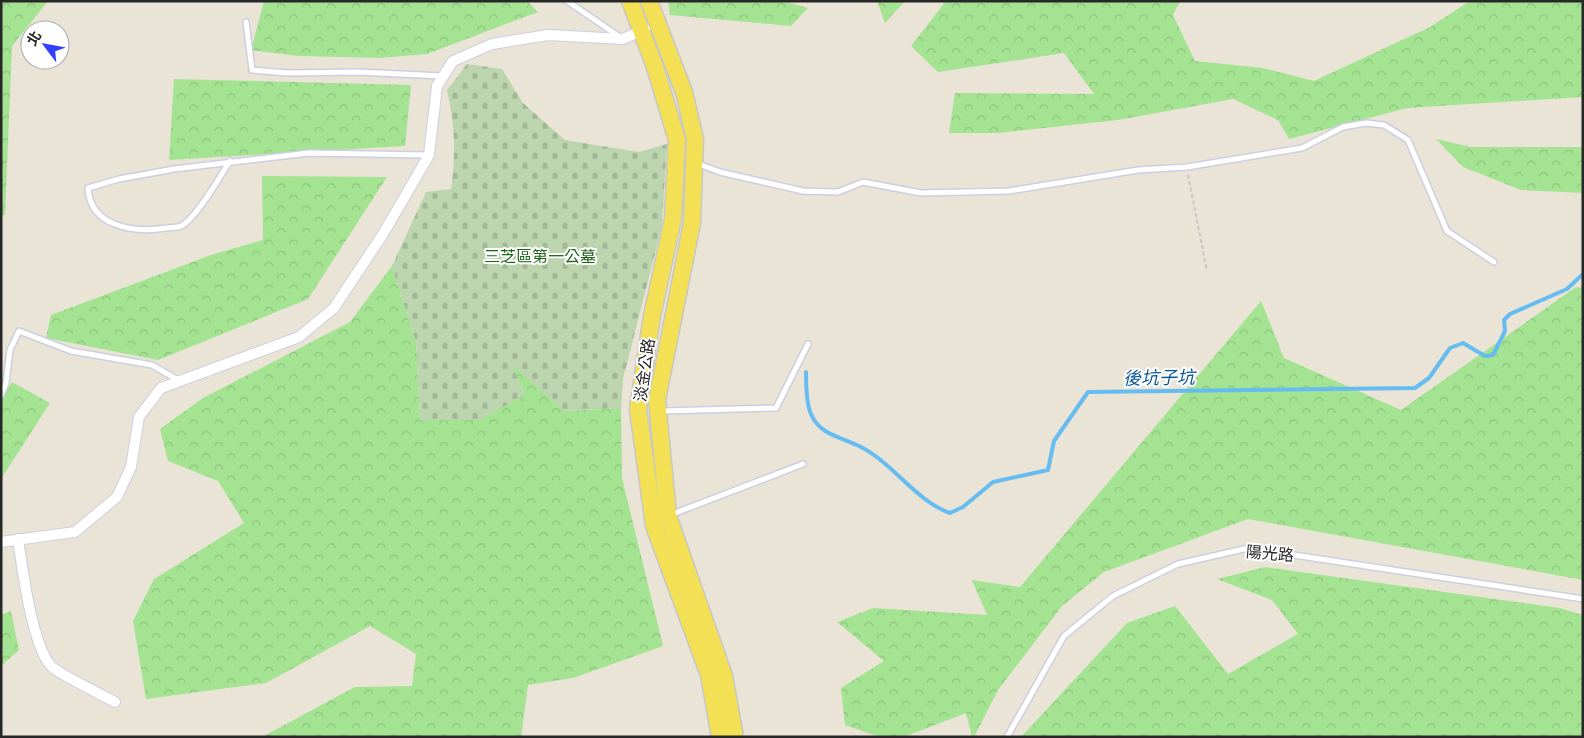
<svg xmlns="http://www.w3.org/2000/svg" width="1584" height="738" font-family="Lato,'Noto Sans TC',sans-serif">
  <style>
    .forest { fill: url(#forest-crowns) }
    .cemetery { fill: url(#cemetery-stones) }
    .lines { fill: none; stroke-linecap: round; stroke-linejoin: round }
    .stream { stroke: #66bcf1; stroke-width: 4 }
    .lane-casing { stroke: #cdcee1; stroke-width: 8 }
    .street-casing { stroke: #cdcee1; stroke-width: 12 }
    .primary-casing { stroke: #c7c7c7; stroke-width: 19 }
    .path { stroke: #c7c7c7; stroke-width: 2; stroke-dasharray: 4 2.5; stroke-linecap: butt }
    .lane { stroke: #fff; stroke-width: 5 }
    .street { stroke: #fff; stroke-width: 10 }
    .primary { stroke: #f3e054; stroke-width: 16 }
    .labels { text-anchor: middle; stroke-width: 4; stroke-linejoin: round; paint-order: stroke }
    .park-label { font-size: 16px; fill: #1e6417; stroke: #fff }
    .street-label { font-size: 16px; fill: #272727; stroke: #fff }
    .water-label { font-size: 18px; font-style: italic; fill: #0a5798; stroke: #fff }
  </style>
  <defs>
    <pattern id="forest-crowns" width="20" height="18" patternUnits="userSpaceOnUse" patternTransform="scale(1.25)"><rect width="20" height="18" fill="#a4e392"/><path d="M2 6a3 3 0 1 1 6 0M12 15a3 3 0 1 1 6 0" fill="none" stroke="#8dc37e"/></pattern>
    <pattern id="cemetery-stones" width="16" height="16" patternUnits="userSpaceOnUse" patternTransform="scale(1.25)"><rect width="16" height="16" fill="#bcd5ae"/><path d="M2 7V4a2 2 0 0 1 4 0v3zM10 15v-3a2 2 0 0 1 4 0v3z" fill="#a2b796"/></pattern>
  </defs>
  <rect width="100%" height="100%" fill="#eae4d7"/>
  <!-- forest -->
  <g class="forest">
    <polygon points="1,1 48,1 12,46 5,215 1,216"/>
    <polygon points="264,1 527,1 538,12 427,54 380,58 298,56 251,50"/>
    <polygon points="668,1 783,1 808,8 791,26 670,15"/>
    <polygon points="877,1 905,1 885,23"/>
    <polygon points="946,1 1180,1 1173,15 1195,61 1263,68 1314,81 1430,27 1470,1 1583,1 1583,97 1407,108 1289,139 1278,120 1233,99 1118,120 998,133 949,133 955,93 1094,94 1064,53 938,72 911,46"/>
    <polygon points="174,79 411,85 405,146 169,160"/>
    <polygon points="1436,139 1471,147 1583,147 1583,193 1521,190 1463,167"/>
    <polygon points="262,176 387,177 308,299 158,360 46,338 51,315 211,255 263,240"/>
    <polygon points="392,266 416,342 420,420 524,394 510,362 564,411 621,408 622,478 663,646 573,678 528,685 521,737 262,737 355,687 412,686 416,654 370,626 266,683 146,699 133,621 154,579 244,523 218,481 168,461 160,429 203,398 350,322"/>
    <polygon points="1576,287 1583,288 1583,580 1248,519 1104,572 1062,606 998,690 974,737 972,737 966,713 904,737 880,737 845,725 841,688 884,661 837,622 873,608 987,615 972,580 1020,587 1261,301 1284,358 1401,410"/>
    <polygon points="12,382 50,403 1,479 1,400"/>
    <polygon points="1265,567 1560,608 1583,615 1583,737 1021,737 1127,623 1175,606 1228,674 1298,634 1272,600 1217,579"/>
    <polygon points="11,611 19,650 1,666 1,615"/>
  </g>
  <!-- cemetery -->
  <path class="cemetery" d="M467 64 502 69 523 103 565 140 639 152 667 144 662 226 623 379 621 408 564 411 511 364 525 395 480 420H420L416 342 392 266 426 192 451 189C456 152 455 126 447 90Z"/>
  <g class="lines">
    <!-- stream -->
    <path class="stream" d="M806 372C806 385 806 403 811 414 820 436 843 437 861 447 894 464 916 501 950 513L963 507 993 482 1048 470 1054 441 1088 392 1415 388 1429 378 1450 348 1463 343 1485 356 1493 355 1505 331 1504 320 1510 314 1567 289 1583 274"/>
    <!-- lane casing -->
    <g class="lane-casing">
      <g id="lane">
        <polyline points="567,1 620,37"/>
        <polyline points="246,22 252,70 288,73 358,72 442,76"/>
        <path d="M230 161C221 175 195 220 181 226 177 228 171 227 166 228 134 233 90 227 88 188L119 179 174 169 309 153 428 155"/>
        <polyline points="696,163 720,172 803,191 838,192 863,182 921,193 1009,191 1138,170 1187,167 1302,148 1343,127 1366,123 1384,125 1408,140 1447,231 1494,262"/>
        <polyline points="1,395 6,383 10,350 19,331 71,351 152,365 178,380"/>
        <polyline points="662,411 776,408 808,344"/>
        <polyline points="670,515 803,464"/>
        <polyline points="1007,737 1064,636 1113,596 1178,564 1248,548 1583,599"/>
      </g>
    </g>
    <!-- street casing -->
    <g class="street-casing">
      <g id="street">
        <path d="M18 539C22 567 32 645 51 666 60 675 101 694 115 702"/>
        <polyline points="1,542 75,532 117,497 131,467 139,417 161,388 299,337 334,308 383,234 429,155 437,86 453,61 492,44 548,35 623,39 645,29"/>
      </g>
    </g>
    <!-- primary casing -->
    <g class="primary-casing">
      <g id="primary">
        <polyline points="630,1 655,67 677,140 673,219 652,316 638,409 654,526 709,675 720,737"/>
        <polyline points="649,1 684,92 695,139 692,223 657,400 668,516 724,676 735,737"/>
      </g>
    </g>
    <!-- path -->
    <polyline class="path" points="1188,175 1207,271"/>
    <!-- lane -->
    <use href="#lane" class="lane"/>
    <!-- street -->
    <use href="#street" class="street"/>
    <!-- primary -->
    <use href="#primary" class="primary"/>
  </g>
  <g class="labels">
    <!-- park labels -->
    <g class="park-label">
      <text x="540" y="262">三芝區第一公墓</text>
    </g>
    <!-- street labels -->
    <g class="street-label">
      <text transform="translate(644 370) rotate(-82)" y="6">淡金公路</text>
      <text transform="translate(1270 553) rotate(5)" y="6">陽光路</text>
    </g>
    <!-- water labels -->
    <g class="water-label">
      <text transform="translate(1159 378) rotate(-1)" y="6">後坑子坑</text>
    </g>
  </g>
  <!-- border -->
  <rect width="1584" height="738" fill="none" stroke="#272727" stroke-width="5"/>
  <!-- north arrow -->
  <g transform="translate(45 45) rotate(302)"><circle r="24" fill="#ffffff" stroke="#a9a9a9"/>
  <path d="M0-4L9 19L0 12L-9 19Z" fill="#3140fe"/>
  <text y="-8" font-size="14" font-weight="bold" text-anchor="middle" fill="#272727">北</text>
  </g>
</svg>
